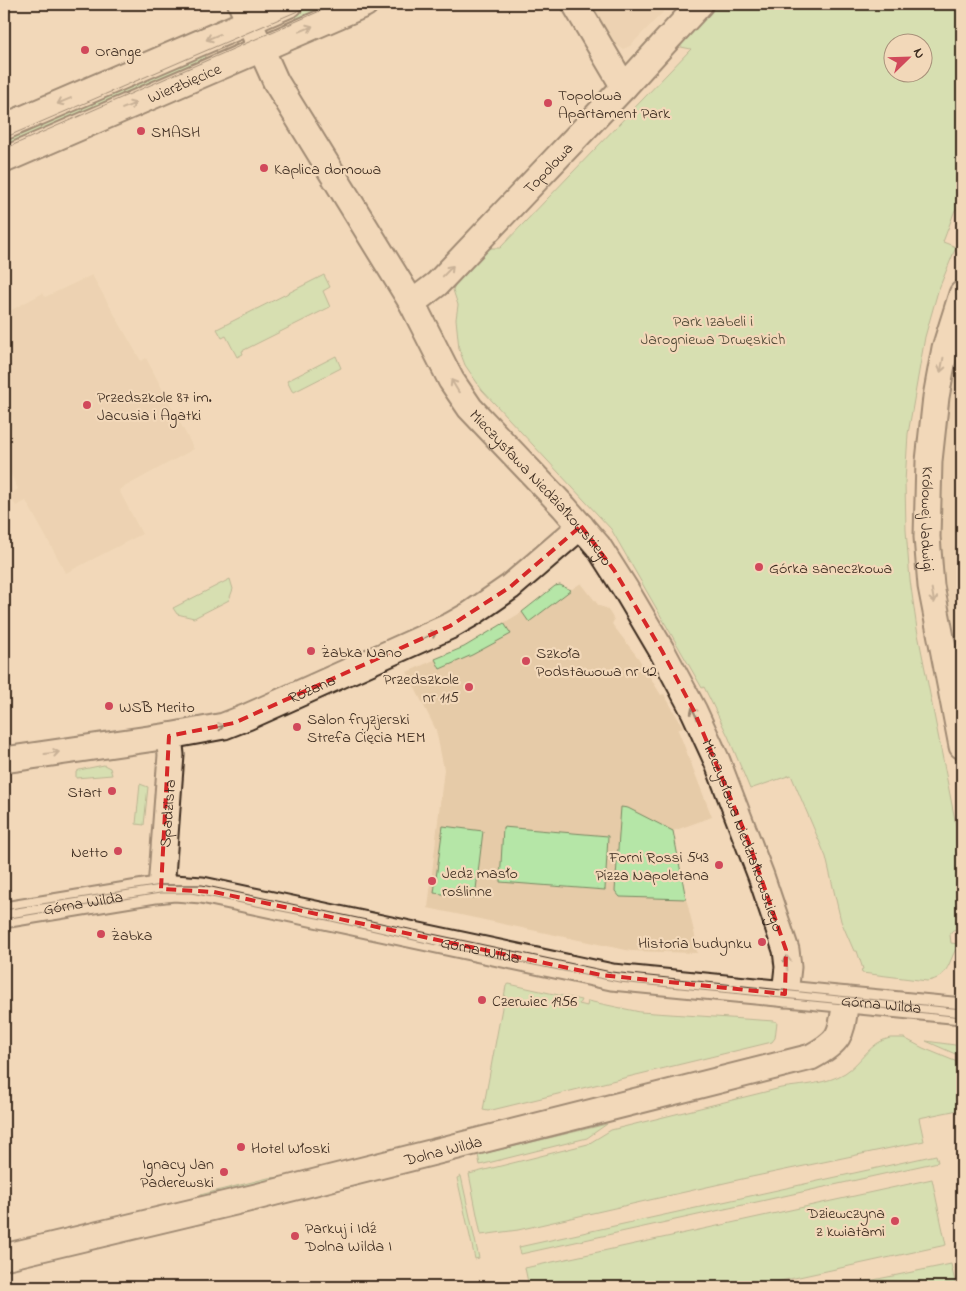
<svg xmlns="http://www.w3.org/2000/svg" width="966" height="1291" font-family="'Indie Flower',sans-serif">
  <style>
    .built { fill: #e6cba8 }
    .green { fill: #b5e6a7; stroke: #788862; fill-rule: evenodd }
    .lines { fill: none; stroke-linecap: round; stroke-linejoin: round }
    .minor-casing { stroke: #3b2a1e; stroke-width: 29 }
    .minor { stroke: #f2d8b9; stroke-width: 25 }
    .tram { stroke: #3b2a1e; stroke-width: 1 }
    .oneway { stroke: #96816c }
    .marked { fill: none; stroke: #d62828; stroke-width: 4; stroke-dasharray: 10 6; stroke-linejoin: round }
    .poi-dot { fill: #d1495b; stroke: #f2d8b9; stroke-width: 2 }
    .labels { text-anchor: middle; stroke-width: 4.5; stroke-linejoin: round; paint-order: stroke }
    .poi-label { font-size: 16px; fill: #3b2a1e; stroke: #f2d8b9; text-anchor: start }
    .street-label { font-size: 16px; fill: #3b2a1e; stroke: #f2d8b9 }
    .park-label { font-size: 16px; fill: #4d4633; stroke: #f2d8b9 }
  </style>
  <rect width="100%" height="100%" fill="#f2d8b9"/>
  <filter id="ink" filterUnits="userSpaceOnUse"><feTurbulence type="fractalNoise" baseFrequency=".02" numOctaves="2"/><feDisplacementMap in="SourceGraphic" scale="10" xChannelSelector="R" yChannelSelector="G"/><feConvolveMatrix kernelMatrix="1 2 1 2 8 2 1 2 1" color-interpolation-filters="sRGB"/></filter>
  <g filter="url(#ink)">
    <!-- built -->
    <g class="built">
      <polygon points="591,4 671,4 630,46 623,49 614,44"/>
      <polygon points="293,8 301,27 270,40 265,27"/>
      <polygon points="238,39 242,44 210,66 202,47"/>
      <polygon points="92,275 141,361 146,358 194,449 119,490 142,534 66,573 26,501 16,506 9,495 18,489 4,461 4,314 43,293 45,297"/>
      <polygon points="962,326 962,437 958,507 962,572 962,683 943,585 939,547 939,471 951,372"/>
      <polygon points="581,583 599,606 606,608 610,613 614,620 612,624 639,659 661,695 664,694 683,727 678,730 712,817 673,831 685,893 695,936 697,953 631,951 428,908 444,769 436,730 407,672 464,647 522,612 554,587 569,591"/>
    </g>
    <!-- green -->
    <g class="green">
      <polygon points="310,4 345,4 299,24 294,11"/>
      <path d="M713 4H962V206L955 210 943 242 956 247 938 291 925 337 908 434 905 482 906 530 910 580 917 629 962 855V924L958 929 953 930 950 935 951 943 959 944C948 960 950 978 927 981L862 973 861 970 863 969 857 951H854L841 921 826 857 791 775 750 789 728 736 704 687 702 688 611 529 482 390 465 365 459 349 456 319 458 305 453 290 457 278 481 248H500L691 49 676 46 713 8ZM894 42H924V72H894Z"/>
      <polygon points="203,50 208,63 4,152 4,136"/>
      <polygon points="324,275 330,287 323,291 330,307 242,351 243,354 237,357 226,336 222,338 217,329"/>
      <polygon points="336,356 341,368 294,392 292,391 287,381"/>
      <polygon points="230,579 233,589 229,600 194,618 177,614 173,608"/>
      <polygon points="560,585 571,590 529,622 522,612 555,586"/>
      <polygon points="504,623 511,634 472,655 440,669 435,659 464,647"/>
      <polygon points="104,765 110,768 112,775 76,778 76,772 79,770"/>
      <polygon points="140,784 148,787 144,825 136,824"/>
      <polygon points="621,807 628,808 673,831 686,899 620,897 615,891"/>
      <polygon points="443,826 483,831 475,898 434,893"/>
      <polygon points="503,827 608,836 605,890 500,882"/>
      <polygon points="509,984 581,1000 579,1004 587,1006 588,1001 640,1012 774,1021 777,1022 775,1038 772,1042 488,1111 483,1110 504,997 506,986"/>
      <path d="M890 1038H904L923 1048 962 1064V1127L958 1110 919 1118 924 1141 742 1179 518 1230 481 1235 469 1174 588 1144 611 1130 781 1088C801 1085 827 1084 845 1073 861 1063 870 1042 890 1038Z"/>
      <polygon points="926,1041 962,1046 962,1057"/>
      <polygon points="607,1124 587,1138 480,1165 478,1155"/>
      <polygon points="936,1155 938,1162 521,1254 519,1247"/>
      <polygon points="461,1176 479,1258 475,1259 457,1178"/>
      <polygon points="283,1177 276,1181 208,1197 200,1195 268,1178"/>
      <polygon points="932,1179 946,1245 753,1287 529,1287 525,1268"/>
      <polygon points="951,1264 956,1287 839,1287"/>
    </g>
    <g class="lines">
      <!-- minor casing -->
      <g class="minor-casing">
        <g id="minor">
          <path id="s1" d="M241 4 276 82 412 303 451 380 470 408 564 507 598 546 626 590 662 651 694 711 717 761 761 876 786 950 788 967 785 994"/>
          <polyline points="575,4 624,87"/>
          <polyline points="4,127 290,4"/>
          <path id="s2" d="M4 160 365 4"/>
          <path id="s3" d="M962 294 945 348 936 397 929 461 927 537 931 586 962 746"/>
          <path id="s4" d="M412 303 437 284 624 87 700 4"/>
          <path id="s5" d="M4 760 169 736 224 726 247 717 450 626 471 614 510 587 581 526"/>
          <path id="s6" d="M161 889 171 755 169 736"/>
          <path id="s7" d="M4 915 156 890 174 888 202 890 612 977 962 1011"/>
          <path id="s8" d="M4 1257 256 1197 811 1057C843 1040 841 1033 846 1000"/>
        </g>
      </g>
      <!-- minor -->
      <use href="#minor" class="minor"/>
      <!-- tram -->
      <g class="tram">
        <polyline points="4,138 314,4"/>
        <polyline points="4,149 336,4"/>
        <polyline points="4,910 161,885 202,885 611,972 962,1009"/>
        <polyline points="4,919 160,893 191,893 327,920 449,948 619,982 843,1004 962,1017"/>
      </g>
    </g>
    <!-- one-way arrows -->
    <defs><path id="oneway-shaft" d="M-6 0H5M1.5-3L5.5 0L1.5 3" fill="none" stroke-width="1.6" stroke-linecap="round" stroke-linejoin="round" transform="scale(1.25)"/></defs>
    <g class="oneway">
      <use href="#oneway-shaft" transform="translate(306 29) rotate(-23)"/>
      <use href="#oneway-shaft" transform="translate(213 37) rotate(157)"/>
      <use href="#oneway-shaft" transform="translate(64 101) rotate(157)"/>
      <use href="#oneway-shaft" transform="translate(129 106) rotate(-23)"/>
      <use href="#oneway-shaft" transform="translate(448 271) rotate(-46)"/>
      <use href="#oneway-shaft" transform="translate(942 365) rotate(101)"/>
      <use href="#oneway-shaft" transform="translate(455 386) rotate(-121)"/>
      <use href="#oneway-shaft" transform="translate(933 596) rotate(80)"/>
      <use href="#oneway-shaft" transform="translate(430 635) rotate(-25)"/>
      <use href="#oneway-shaft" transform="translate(695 714) rotate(-115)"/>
      <use href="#oneway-shaft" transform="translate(217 727) rotate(-11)"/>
      <use href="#oneway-shaft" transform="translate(52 753) rotate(-8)"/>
      <use href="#oneway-shaft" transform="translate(787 963) rotate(-93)"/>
    </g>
  </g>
  <!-- marked area -->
  <path d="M0 0H966V1291H0ZM581 526 614 570 662 651 694 711 748 840 786 950 785 994 601 975 214 892 161 889 169 736 234 723 450 626 510 587Z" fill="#f2d8b9" fill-opacity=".55" fill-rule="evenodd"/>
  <path class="marked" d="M581 526 614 570 662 651 694 711 748 840 786 950 785 994 601 975 214 892 161 889 169 736 234 723 450 626 510 587Z"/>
  <!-- markers -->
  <g class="poi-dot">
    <circle cx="85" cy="50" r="5"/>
    <circle cx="548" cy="103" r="5"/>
    <circle cx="141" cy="131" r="5"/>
    <circle cx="264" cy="168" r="5"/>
    <circle cx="87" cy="405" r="5"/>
    <circle cx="759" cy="567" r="5"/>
    <circle cx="311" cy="651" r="5"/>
    <circle cx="526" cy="661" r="5"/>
    <circle cx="469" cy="687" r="5"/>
    <circle cx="109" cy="706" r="5"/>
    <circle cx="297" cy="727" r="5"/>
    <circle cx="112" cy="791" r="5"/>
    <circle cx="118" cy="851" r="5"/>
    <circle cx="719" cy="865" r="5"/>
    <circle cx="432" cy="881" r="5"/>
    <circle cx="101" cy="934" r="5"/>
    <circle cx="762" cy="942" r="5"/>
    <circle cx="482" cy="1000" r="5"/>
    <circle cx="241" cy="1147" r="5"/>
    <circle cx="224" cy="1172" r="5"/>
    <circle cx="895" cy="1221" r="5"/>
    <circle cx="295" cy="1236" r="5"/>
  </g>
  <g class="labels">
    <!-- poi labels -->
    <g class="poi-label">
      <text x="95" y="56">Orange</text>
      <text x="558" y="100">Topolowa<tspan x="558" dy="18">Apartament Park</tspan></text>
      <text x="151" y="137">SMASH</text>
      <text x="274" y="174">Kaplica domowa</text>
      <text x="97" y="402">Przedszkole 87 im.<tspan x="97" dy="18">Jacusia i Agatki</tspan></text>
      <text x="769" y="573">Górka saneczkowa</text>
      <text x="321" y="657">Żabka Nano</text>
      <text x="536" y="658">Szkoła<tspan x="536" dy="18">Podstawowa nr 42</tspan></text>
      <text x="459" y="684" text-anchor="end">Przedszkole<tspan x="459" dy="18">nr 115</tspan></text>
      <text x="119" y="712">WSB Merito</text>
      <text x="307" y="724">Salon fryzjerski<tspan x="307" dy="18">Strefa Cięcia MEM</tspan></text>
      <text x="102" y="797" text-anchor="end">Start</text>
      <text x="108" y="857" text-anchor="end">Netto</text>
      <text x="709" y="862" text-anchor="end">Forni Rossi 543<tspan x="709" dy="18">Pizza Napoletana</tspan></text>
      <text x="442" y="878">Jedz masło<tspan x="442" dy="18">roślinne</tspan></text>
      <text x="111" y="940">Żabka</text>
      <text x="752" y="948" text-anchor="end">Historia budynku</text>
      <text x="492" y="1006">Czerwiec 1956</text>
      <text x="251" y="1153">Hotel Włoski</text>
      <text x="214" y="1169" text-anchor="end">Ignacy Jan<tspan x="214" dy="18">Paderewski</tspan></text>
      <text x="885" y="1218" text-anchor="end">Dziewczyna<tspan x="885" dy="18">z kwiatami</tspan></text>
      <text x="305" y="1233">Parkuj i Idź<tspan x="305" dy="18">Dolna Wilda I</tspan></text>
    </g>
    <!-- street labels -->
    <g class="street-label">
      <text dy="6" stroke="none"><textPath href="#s2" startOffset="196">Wierzbięcice</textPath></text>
      <text dy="6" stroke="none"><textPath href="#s4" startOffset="192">Topolowa</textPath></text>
      <text dy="6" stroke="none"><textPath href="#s1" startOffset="572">Mieczysława Niedziałkowskiego</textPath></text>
      <text dy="6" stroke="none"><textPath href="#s3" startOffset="229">Królowej Jadwigi</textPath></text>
      <text dy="6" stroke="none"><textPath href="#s5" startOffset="318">Różana</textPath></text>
      <text dy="6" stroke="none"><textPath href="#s6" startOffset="76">Spadzista</textPath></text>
      <text dy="6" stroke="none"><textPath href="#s1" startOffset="978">Mieczysława Niedziałkowskiego</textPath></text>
      <text dy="6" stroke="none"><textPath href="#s7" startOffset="80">Górna Wilda</textPath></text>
      <text dy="6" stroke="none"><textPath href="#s7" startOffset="485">Górna Wilda</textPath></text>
      <text dy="6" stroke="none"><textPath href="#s7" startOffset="890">Górna Wilda</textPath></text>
      <text dy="6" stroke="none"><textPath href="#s8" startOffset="452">Dolna Wilda</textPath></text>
    </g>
    <!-- park labels -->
    <g class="park-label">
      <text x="713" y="326">Park Izabeli i<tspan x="713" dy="18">Jarogniewa Drwęskich</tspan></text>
    </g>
  </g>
  <!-- margin -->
  <rect width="966" height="1291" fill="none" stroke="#f2d8b9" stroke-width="20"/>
  <rect x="10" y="10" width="946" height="1271" fill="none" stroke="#3b2a1e" stroke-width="2" filter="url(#ink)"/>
  <!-- north arrow -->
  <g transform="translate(908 58) rotate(67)"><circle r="24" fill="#f2d8b9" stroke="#a9927b"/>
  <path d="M0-4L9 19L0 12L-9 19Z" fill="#d1495b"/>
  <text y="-8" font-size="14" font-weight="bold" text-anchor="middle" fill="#3b2a1e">N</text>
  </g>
</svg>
